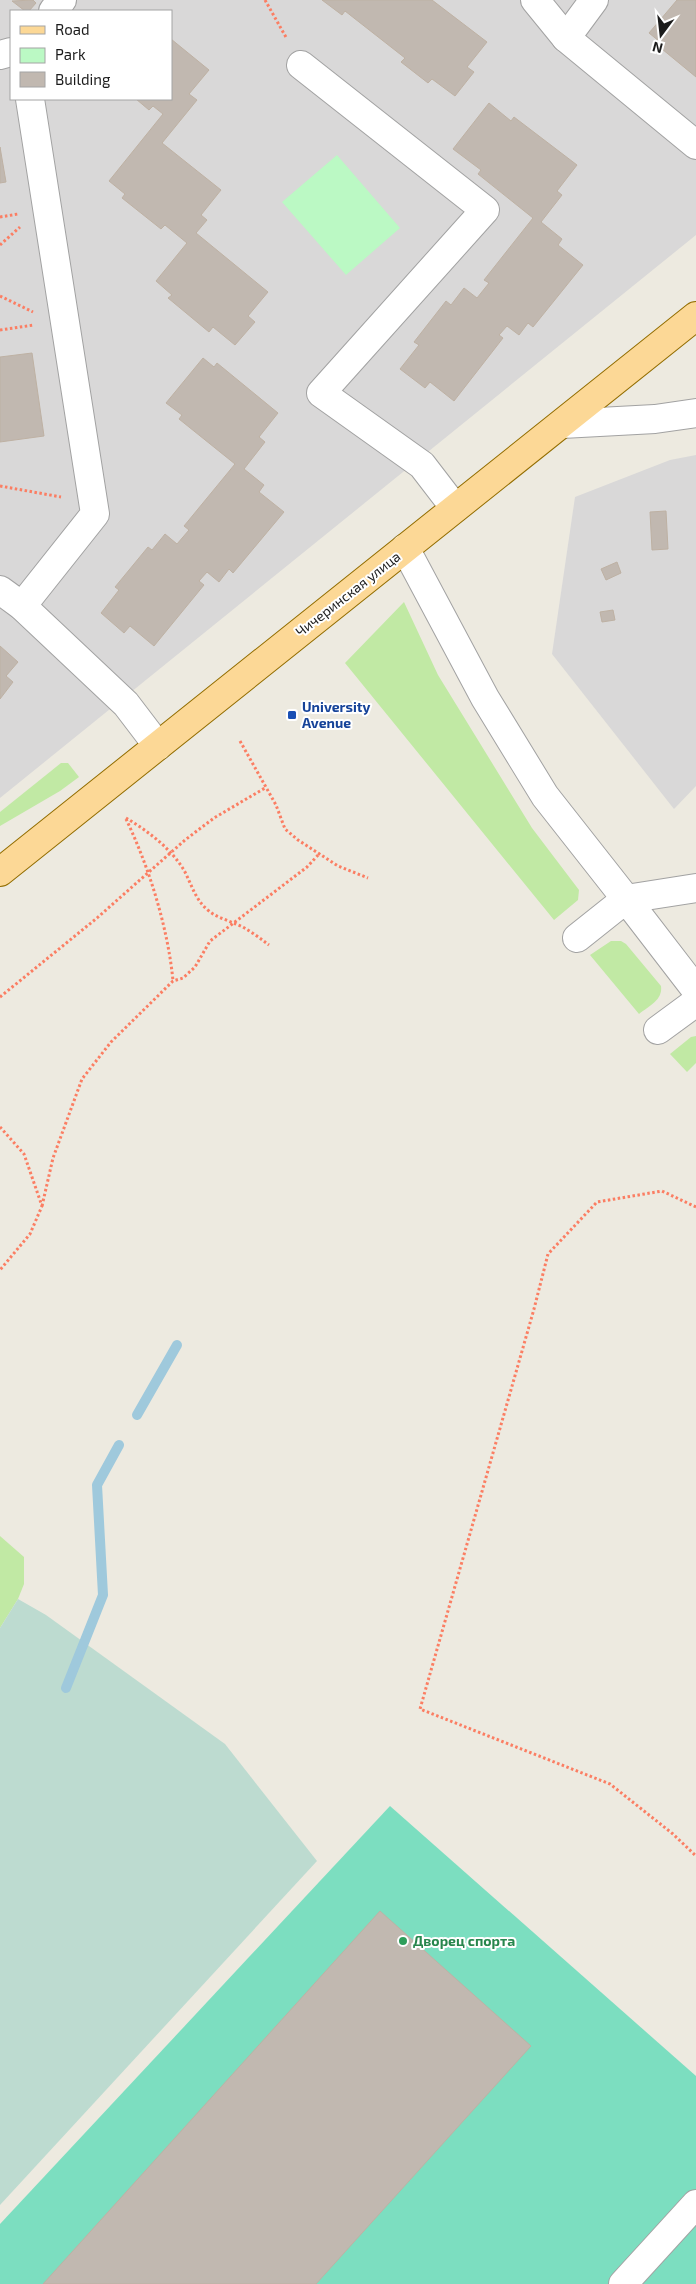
<svg xmlns="http://www.w3.org/2000/svg" width="696" height="2284" font-family="'Exo 2',sans-serif">
  <style>
    .residential { fill: #d9d8d8; fill-rule: evenodd }
    .grass { fill: #c1e9a4 }
    .wetland { fill: #bddbd0 }
    .park { fill: #bbf9c4 }
    .pitch { fill: #7cdec0 }
    .lines { fill: none; stroke-linecap: round; stroke-linejoin: round }
    .stream { stroke: #9fc9dc; stroke-width: 10 }
    .building { fill: #c1b8b0; stroke: #beb1a3 }
    .minor-casing { stroke: #a2a2a2; stroke-width: 30 }
    .major-casing { stroke: #926d00; stroke-width: 30 }
    .path { stroke: #fb7e63; stroke-width: 3; stroke-dasharray: 2.5 2.5; stroke-linecap: butt }
    .minor { stroke: #fff; stroke-width: 28 }
    .major { stroke: #fcd896; stroke-width: 28 }
    .transit-dot { fill: #1a4fb4; stroke: #fff; stroke-width: 2 }
    .leisure-dot { fill: #2e9e5b; stroke: #fff; stroke-width: 2 }
    .labels { text-anchor: middle; stroke-width: 4; stroke-linejoin: round; paint-order: stroke }
    .street-label { font-size: 14px; fill: #1b1b1b; stroke: #fff }
    .transit-label { font-size: 14px; font-weight: bold; fill: #164399; stroke: #fff; text-anchor: start }
    .leisure-label { font-size: 14px; font-weight: bold; fill: #27864d; stroke: #fff; text-anchor: start }
  </style>
  <rect width="100%" height="100%" fill="#edeae0"/>
  <!-- residential -->
  <g class="residential">
    <path d="M0 0H696V235L0 798ZM11 11H171V99H11Z"/>
    <polygon points="696,455 696,786 674,809 552,654 575,497 670,460"/>
  </g>
  <!-- grass -->
  <g class="grass">
    <polygon points="404,602 438,675 532,828 579,890 578,900 554,920 345,663"/>
    <polygon points="61,763 68,763 79,777 60,791 0,826 0,812"/>
    <path d="M611 941H621L626 944 661 986C663 1000 649 1006 639 1014L590 955Z"/>
    <polygon points="696,1036 696,1063 687,1072 670,1054 691,1037"/>
    <polygon points="0,1536 24,1557 24,1584 18,1599 0,1628"/>
  </g>
  <!-- wetland -->
  <polygon class="wetland" points="18,1599 46,1615 225,1744 317,1861 0,2205 0,1628"/>
  <!-- park -->
  <polygon class="park" points="337,155 400,228 346,275 282,202"/>
  <!-- pitch -->
  <polygon class="pitch" points="390,1806 696,2076 696,2284 0,2284 0,2224"/>
  <g class="lines">
    <!-- stream -->
    <g class="stream">
      <polyline points="137,1415 177,1345"/>
      <polyline points="66,1688 103,1595 97,1485 119,1445"/>
    </g>
  </g>
  <!-- building -->
  <g class="building">
    <polygon points="33,0 36,3 29,11 25,11 12,1"/>
    <polygon points="322,0 432,0 487,42 467,67 474,72 455,96 432,79 428,83 401,62 405,58 345,11 342,15"/>
    <polygon points="677,0 696,0 696,77 662,49 665,46 649,33"/>
    <polygon points="171,39 209,70 189,94 197,100 162,143 221,190 201,215 207,220 196,233 268,292 248,316 255,322 235,345 213,327 209,332 168,298 172,295 156,281 187,243 165,225 161,229 122,198 125,194 109,181 163,114 153,106 149,110 136,99 171,99"/>
    <polygon points="489,103 511,121 514,117 577,165 557,191 562,195 541,222 562,239 558,245 583,265 533,327 528,323 519,335 507,326 499,335 503,338 454,401 430,382 425,388 400,369 419,345 414,342 446,301 451,305 464,288 477,298 489,283 484,280 533,218 478,174 481,170 453,149"/>
    <polygon points="0,147 6,182 0,183"/>
    <polygon points="32,353 44,436 0,442 0,357"/>
    <polygon points="203,358 214,367 217,363 278,413 259,437 265,442 244,469 264,485 259,492 284,512 233,573 229,569 219,582 207,572 199,581 204,585 154,646 130,626 124,633 101,613 119,590 115,587 148,547 152,550 165,534 177,544 189,530 184,526 235,464 179,419 182,415 166,403"/>
    <polygon points="666,511 668,549 652,550 650,512"/>
    <polygon points="617,562 621,573 606,580 601,569"/>
    <polygon points="613,610 615,620 602,622 600,612"/>
    <polygon points="0,646 18,662 6,676 13,682 0,699"/>
    <polygon points="380,1911 531,2046 316,2284 43,2284"/>
  </g>
  <g class="lines">
    <!-- minor casing -->
    <g class="minor-casing">
      <g id="minor">
        <polyline points="535,0 566,38 696,145"/>
        <polyline points="53,11 62,0"/>
        <polyline points="566,38 594,0"/>
        <polyline points="0,55 11,52"/>
        <polyline points="301,65 485,210 321,393 422,465 455,508"/>
        <polyline points="562,424 655,419 696,413"/>
        <polyline points="405,548 485,698 545,796 626,899 696,888"/>
        <polyline points="0,590 22,606 126,704 158,746"/>
        <polyline points="22,606 95,514 30,99"/>
        <polyline points="577,938 626,899 696,990"/>
        <polyline points="658,1030 696,1002"/>
        <polyline points="623,2284 696,2204"/>
      </g>
    </g>
    <!-- major casing -->
    <g class="major-casing">
      <polyline id="major" points="0,872 696,316"/>
    </g>
    <!-- path -->
    <g class="path">
      <polyline points="265,0 287,39"/>
      <polyline points="0,217 18,214"/>
      <polyline points="0,245 20,227"/>
      <polyline points="0,296 33,312"/>
      <polyline points="0,330 34,325"/>
      <polyline points="0,486 61,497"/>
      <polyline points="240,741 276,805 285,829 298,840 338,866 368,878"/>
      <path d="M126 818C148 831 172 849 185 872 192 886 196 901 209 911 216 917 225 919 233 923 246 927 258 937 269 945"/>
      <path d="M126 819C149 867 168 928 173 981"/>
      <polyline points="0,997 97,918 185,840 214,818 265,788"/>
      <polyline points="0,1127 24,1154 42,1206 30,1234 0,1270"/>
      <polyline points="42,1206 53,1158 82,1079 111,1042 173,981 183,978 195,967 210,941 307,867 320,853"/>
      <polyline points="696,1207 662,1191 597,1202 548,1254 534,1309 420,1709 610,1784 673,1834 696,1856"/>
    </g>
    <!-- minor -->
    <use href="#minor" class="minor"/>
    <!-- major -->
    <use href="#major" class="major"/>
  </g>
  <!-- markers -->
  <rect class="transit-dot" x="287" y="710" width="10" height="10" rx="2.5"/>
  <circle class="leisure-dot" cx="403" cy="1941" r="5"/>
  <g class="labels">
    <!-- street labels -->
    <g class="street-label">
      <text transform="translate(348 594) rotate(-38)" y="5">Чичеринская улица</text>
    </g>
    <!-- transit labels -->
    <g class="transit-label">
      <text x="302" y="712">University<tspan x="302" dy="16">Avenue</tspan></text>
    </g>
    <!-- leisure labels -->
    <g class="leisure-label">
      <text x="413" y="1946">Дворец спорта</text>
    </g>
  </g>
  <!-- legend -->
  <rect x="10" y="10" width="162" height="90" fill="#ffffff" stroke="#a4a4a4"/>
  <rect x="20" y="26" width="25" height="8" fill="#fcd896" stroke="#a4a4a4"/>
  <text x="55" y="35" font-size="15" fill="#1b1b1b">Road</text>
  <rect x="20" y="48" width="25" height="15" fill="#bbf9c4" stroke="#a4a4a4"/>
  <text x="55" y="60" font-size="15" fill="#1b1b1b">Park</text>
  <rect x="20" y="72" width="25" height="15" fill="#c1b8b0" stroke="#a4a4a4"/>
  <text x="55" y="85" font-size="15" fill="#1b1b1b">Building</text>
  <!-- north arrow -->
  <g transform="translate(661 35) rotate(195)" stroke="#ffffff" stroke-width="4" paint-order="stroke">
  <path d="M0-4L9 19L0 12L-9 19Z" fill="#1b1b1b"/>
  <text y="-8" font-size="14" font-weight="bold" text-anchor="middle" fill="#1b1b1b">N</text>
  </g>
</svg>
